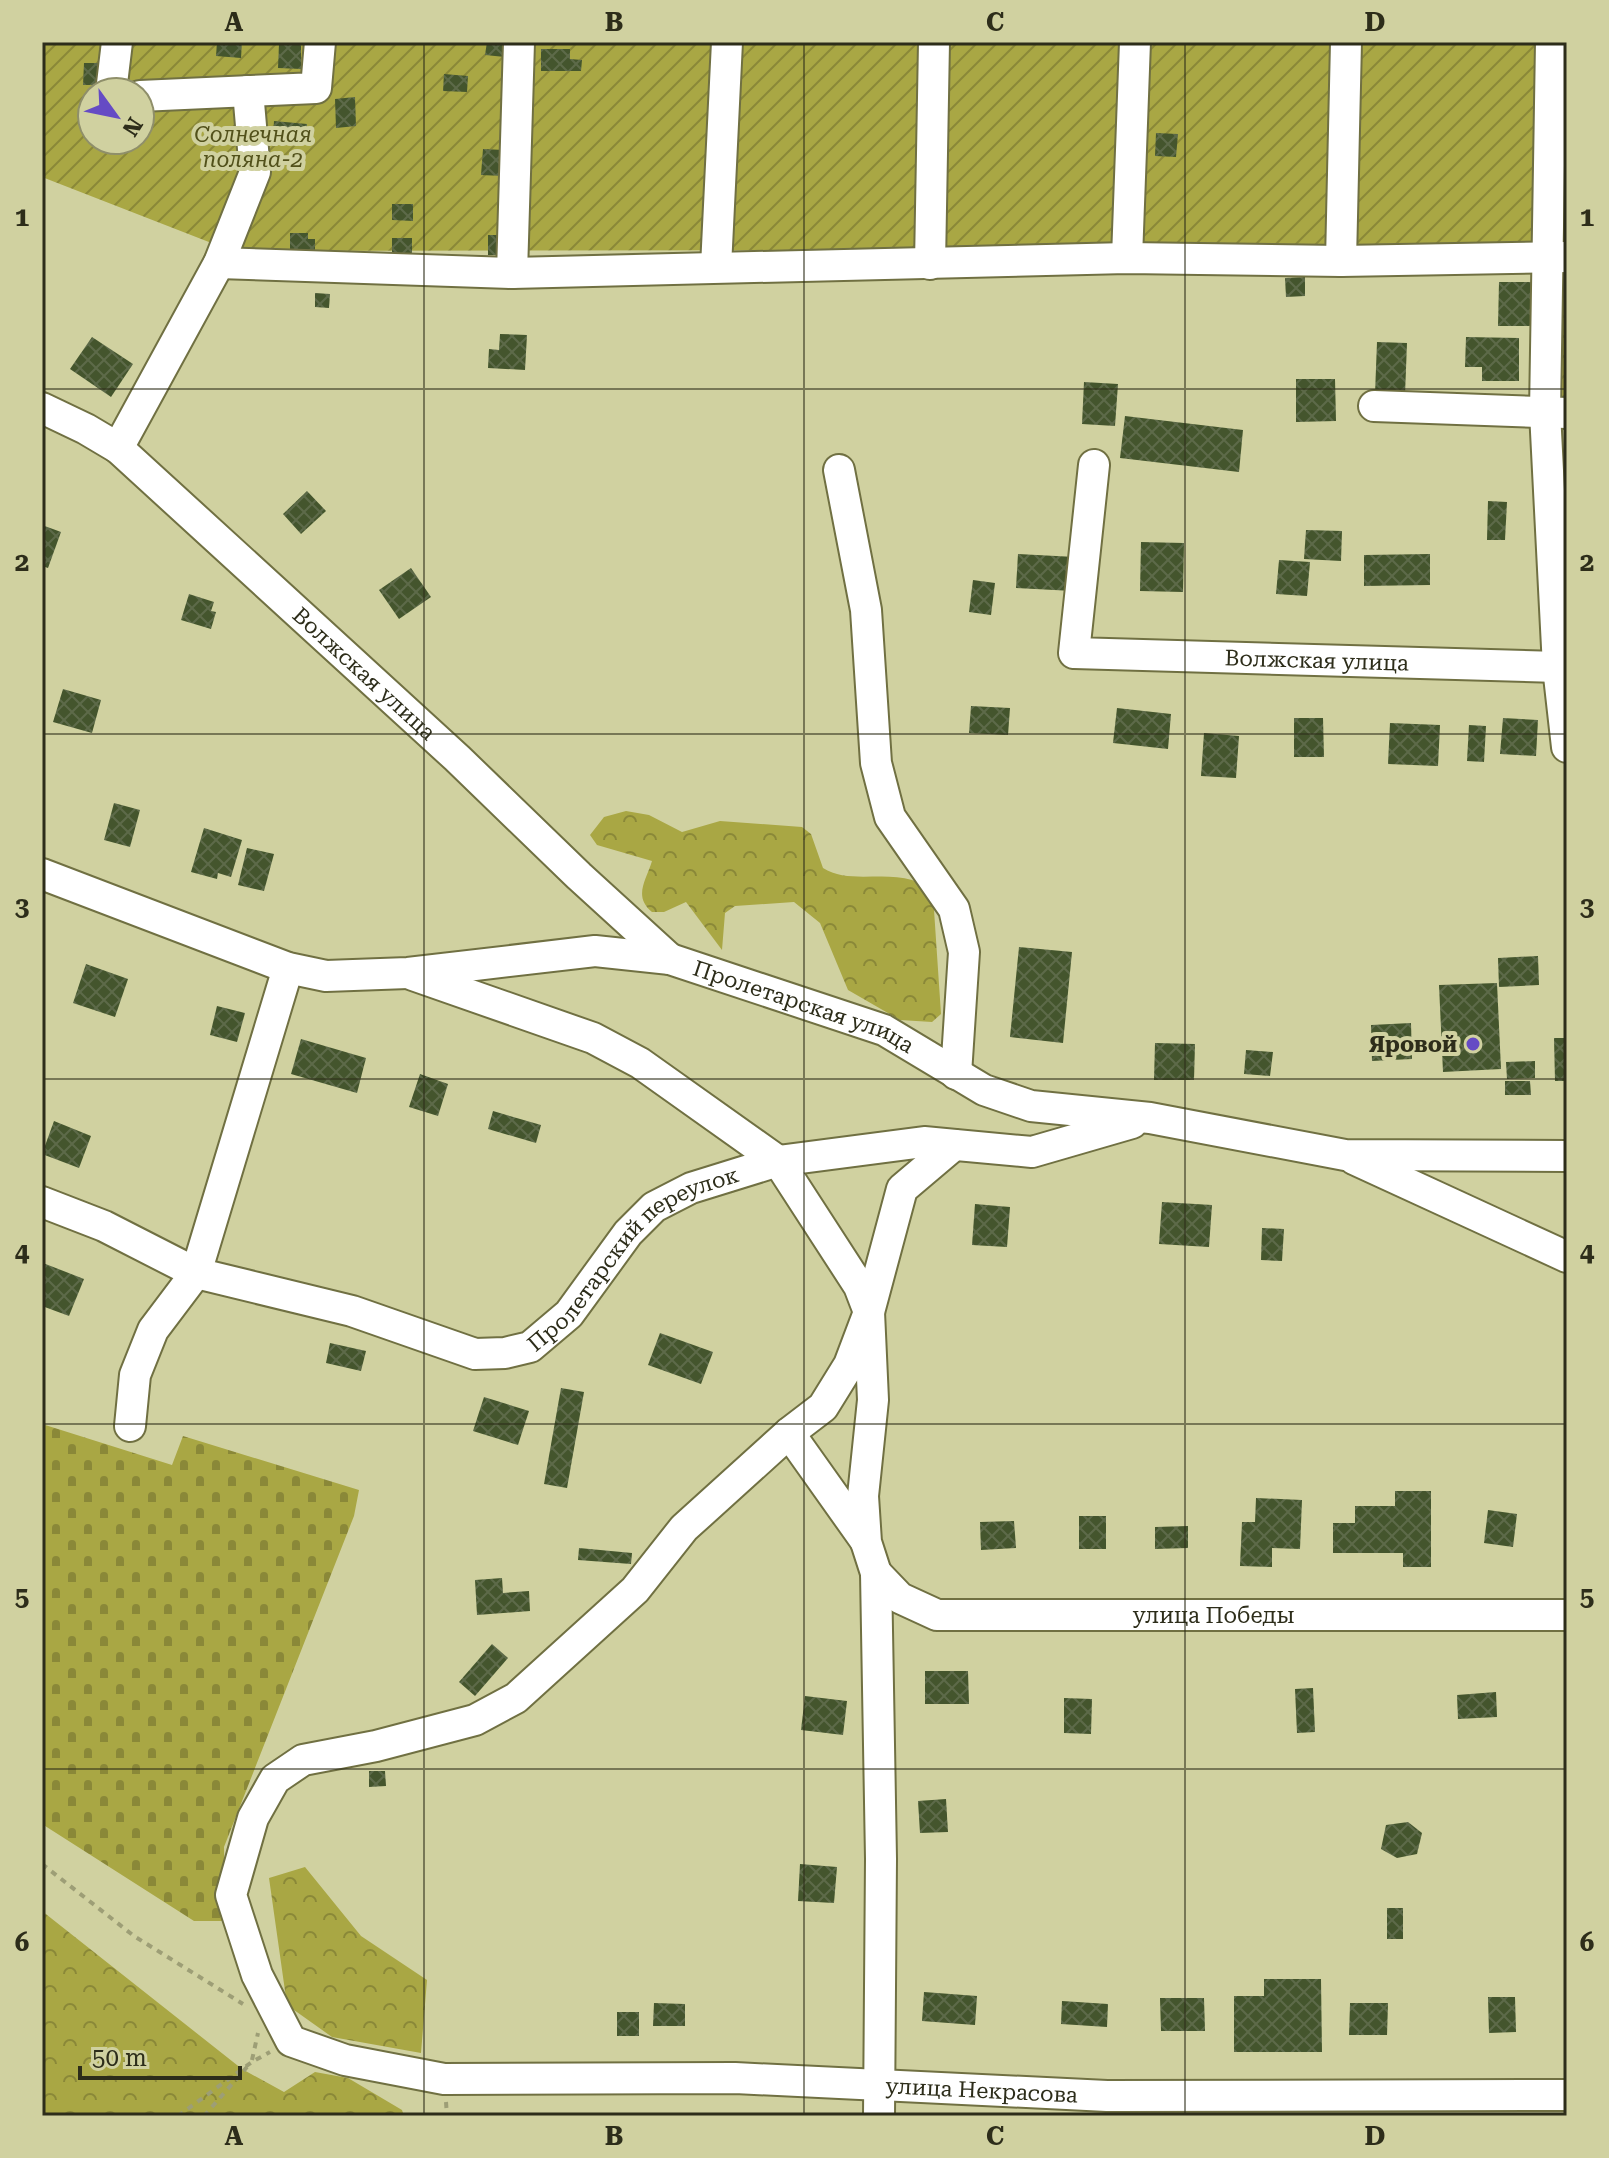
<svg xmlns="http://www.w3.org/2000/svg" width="1609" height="2158" font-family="'Roboto Serif',serif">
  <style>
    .forest { fill: url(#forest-crowns) }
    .cemetery { fill: url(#cemetery-stones) }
    .garden { fill: url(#garden-furrows); fill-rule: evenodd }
    .building { fill: url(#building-cross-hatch) }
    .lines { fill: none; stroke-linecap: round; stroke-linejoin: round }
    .minor-casing { stroke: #707042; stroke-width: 34 }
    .path { stroke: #9d9e76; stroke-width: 4; stroke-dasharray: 6 6; stroke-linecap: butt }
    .minor { stroke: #fff; stroke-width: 30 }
    .grid { fill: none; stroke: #2d2d1a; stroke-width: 2; stroke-opacity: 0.55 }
    .poi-dot { fill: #654bc4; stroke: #d0d1a0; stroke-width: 3 }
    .labels { text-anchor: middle; stroke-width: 8; stroke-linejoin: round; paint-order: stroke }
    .park-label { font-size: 22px; font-style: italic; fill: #52511b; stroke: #d0d1a0 }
    .street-label { font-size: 22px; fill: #2d2d1a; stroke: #d0d1a0 }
    .poi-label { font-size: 22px; font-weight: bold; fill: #2d2d1a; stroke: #d0d1a0; text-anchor: end }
    .neatline { fill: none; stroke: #2d2d1a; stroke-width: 3 }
    .grid-label { font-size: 26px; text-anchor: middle; font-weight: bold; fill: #2d2d1a }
  </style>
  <defs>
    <pattern id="forest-crowns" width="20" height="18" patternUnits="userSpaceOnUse" patternTransform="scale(2)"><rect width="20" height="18" fill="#a9a744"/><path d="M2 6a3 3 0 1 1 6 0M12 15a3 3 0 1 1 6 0" fill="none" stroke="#8a8838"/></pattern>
    <pattern id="cemetery-stones" width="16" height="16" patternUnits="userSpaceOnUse" patternTransform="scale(2)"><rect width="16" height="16" fill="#a9a744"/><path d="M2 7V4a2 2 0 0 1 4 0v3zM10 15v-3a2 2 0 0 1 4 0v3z" fill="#8a8838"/></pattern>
    <pattern id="garden-furrows" width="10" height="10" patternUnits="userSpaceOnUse" patternTransform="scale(2)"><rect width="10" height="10" fill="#a9a744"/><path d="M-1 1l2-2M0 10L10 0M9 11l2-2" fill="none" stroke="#8a8838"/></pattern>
    <pattern id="building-cross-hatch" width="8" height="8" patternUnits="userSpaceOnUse" patternTransform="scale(2)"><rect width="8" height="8" fill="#44552d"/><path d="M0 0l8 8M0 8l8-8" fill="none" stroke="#5d6a49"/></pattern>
  </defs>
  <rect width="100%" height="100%" fill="#d0d1a0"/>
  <!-- forest -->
  <g class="forest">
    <path d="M626 811 649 815 682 832 720 821 802 827 811 834 823 868C848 884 883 871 912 880 920 883 926 890 933 895L941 1014 932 1022 900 1020 848 990 820 923 794 902 735 906 725 913 722 950 686 902 664 912H652C633 896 646 881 652 861L597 845 590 835 604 817Z"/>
    <polygon points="305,1867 361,1936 427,1980 421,2053 332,2037 287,2005 269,1878"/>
    <polygon points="42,1911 242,2069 284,2092 315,2072 348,2078 402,2110 404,2116 42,2116"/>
  </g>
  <!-- cemetery -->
  <polygon class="cemetery" points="42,1424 172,1465 183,1436 359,1490 354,1516 224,1847 225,1921 194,1921 42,1824"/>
  <!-- garden -->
  <path class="garden" d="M42 42H1567V402L1554 401 1552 249 232 251 42 177ZM92 92H140V140H92Z"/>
  <!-- building -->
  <g class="building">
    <polygon points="217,42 242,42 241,58 216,56"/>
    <polygon points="487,42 516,42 514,58 485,55"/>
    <polygon points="279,44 301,44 301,69 278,68"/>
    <polygon points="541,49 570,49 570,59 582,60 581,71 541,71"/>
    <polygon points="84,63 98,63 98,85 83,85"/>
    <polygon points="444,74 468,76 467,92 443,91"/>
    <polygon points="355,97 356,126 336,128 335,99"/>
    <polygon points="274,121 307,124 305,141 273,139"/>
    <polygon points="1156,133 1178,134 1176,157 1155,156"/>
    <polygon points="483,149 504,150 503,176 481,175"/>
    <polygon points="392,204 413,204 413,221 392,220"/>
    <polygon points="290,233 308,233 308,239 315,239 315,256 290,256"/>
    <rect x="488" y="235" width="18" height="20"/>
    <rect x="392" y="238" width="20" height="19"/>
    <polygon points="1305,277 1305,296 1286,297 1285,278"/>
    <polygon points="1499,282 1531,282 1531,326 1498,326"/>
    <polygon points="315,293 330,294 329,308 315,307"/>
    <polygon points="500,334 527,335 525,370 488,368 489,349 499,350"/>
    <polygon points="92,337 133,364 111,397 70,369"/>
    <polygon points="1466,337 1519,338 1519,381 1482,381 1482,367 1465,367"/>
    <polygon points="1377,342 1407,343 1405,395 1375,394"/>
    <polygon points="1296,379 1335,379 1336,421 1296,422"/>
    <polygon points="1084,382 1118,384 1115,426 1082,424"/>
    <polygon points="1125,416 1243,430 1239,472 1120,458"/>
    <polygon points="307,491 326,511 301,534 283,514"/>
    <polygon points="1488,501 1507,502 1505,540 1487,540"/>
    <polygon points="42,525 61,532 48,568 42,566"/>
    <polygon points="1306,530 1342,531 1341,561 1304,559"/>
    <polygon points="1141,542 1184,543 1183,592 1140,591"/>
    <polygon points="1018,554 1075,557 1073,591 1016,588"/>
    <polygon points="1430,554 1430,585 1364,586 1364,555"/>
    <polygon points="1279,560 1310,562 1307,596 1276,594"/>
    <polygon points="411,568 431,597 399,619 379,590"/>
    <polygon points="973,580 995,583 991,615 969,612"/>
    <polygon points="189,594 214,602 211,611 216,612 211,629 181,620"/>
    <polygon points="63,689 101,700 92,733 53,722"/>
    <polygon points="971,706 1010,708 1008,735 969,733"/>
    <polygon points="1117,708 1171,714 1168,749 1113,743"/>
    <polygon points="1294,718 1323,718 1324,757 1294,757"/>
    <polygon points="1503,718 1538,720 1536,756 1500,754"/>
    <polygon points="1390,723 1440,725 1438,766 1388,764"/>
    <polygon points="1469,725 1486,726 1484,762 1467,761"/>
    <polygon points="1204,733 1239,736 1236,778 1201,776"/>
    <polygon points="114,803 140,810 130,847 104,840"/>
    <polygon points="204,828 242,840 231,877 218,873 217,879 191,872"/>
    <polygon points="247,848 274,854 264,891 238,885"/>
    <polygon points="1019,947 1072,952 1063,1043 1010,1037"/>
    <polygon points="1538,956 1539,985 1499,987 1498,958"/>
    <polygon points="86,964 128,979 115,1017 73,1003"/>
    <polygon points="1497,983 1501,1069 1443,1072 1439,985"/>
    <polygon points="217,1006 245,1013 237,1042 210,1035"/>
    <polygon points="1411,1023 1412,1059 1372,1061 1371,1025"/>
    <polygon points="1554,1038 1567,1038 1567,1081 1555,1081"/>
    <polygon points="301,1039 366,1058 357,1093 291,1074"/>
    <polygon points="1155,1043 1195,1044 1194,1080 1154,1080"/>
    <polygon points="1246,1050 1273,1052 1270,1076 1244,1074"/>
    <polygon points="1535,1061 1535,1078 1507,1079 1506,1062"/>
    <polygon points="420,1074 448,1084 438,1116 409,1107"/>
    <polygon points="1505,1081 1530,1081 1531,1095 1505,1095"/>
    <polygon points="493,1111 541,1125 536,1143 488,1129"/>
    <polygon points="54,1121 91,1136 79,1168 42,1154"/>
    <polygon points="1162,1202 1212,1205 1209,1247 1159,1244"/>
    <polygon points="975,1204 1010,1207 1007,1247 972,1245"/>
    <polygon points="1262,1228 1284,1229 1282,1261 1261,1260"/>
    <polygon points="43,1263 84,1279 69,1316 42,1306"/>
    <polygon points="660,1333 713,1352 701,1384 648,1365"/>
    <polygon points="330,1343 366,1351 361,1371 326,1363"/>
    <polygon points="561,1388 584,1392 567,1488 544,1484"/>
    <polygon points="484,1397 529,1411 518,1445 473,1431"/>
    <polygon points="1395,1491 1431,1491 1431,1567 1403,1567 1403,1553 1333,1553 1333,1523 1355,1523 1355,1506 1395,1506"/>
    <polygon points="1256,1498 1302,1500 1300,1549 1272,1548 1272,1567 1240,1566 1242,1522 1255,1522"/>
    <polygon points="1488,1510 1517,1514 1513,1547 1484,1543"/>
    <rect x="1079" y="1516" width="27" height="33"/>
    <polygon points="1014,1521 1016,1548 981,1550 980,1522"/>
    <polygon points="1188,1526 1188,1548 1155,1549 1155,1527"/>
    <polygon points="579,1548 632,1553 631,1564 578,1560"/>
    <polygon points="502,1578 503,1593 529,1591 530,1611 477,1615 475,1580"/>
    <polygon points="492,1644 508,1658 475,1696 459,1682"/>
    <polygon points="925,1671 968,1671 969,1704 925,1704"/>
    <polygon points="1313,1688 1315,1732 1297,1733 1295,1689"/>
    <polygon points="1496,1692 1497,1717 1458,1719 1457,1695"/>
    <polygon points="805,1696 847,1701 843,1735 801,1730"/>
    <polygon points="1064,1698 1092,1699 1091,1734 1064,1733"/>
    <polygon points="369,1771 385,1771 386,1786 369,1787"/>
    <polygon points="946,1799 948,1832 920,1833 918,1801"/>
    <polygon points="1408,1822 1422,1833 1417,1854 1397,1858 1381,1849 1386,1825"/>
    <polygon points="800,1864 837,1867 834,1903 798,1901"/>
    <rect x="1387" y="1908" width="16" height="31"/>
    <polygon points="1264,1979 1321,1979 1322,2052 1234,2052 1234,1996 1264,1996"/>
    <polygon points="924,1992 977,1996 975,2025 922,2021"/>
    <polygon points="1488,1997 1515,1997 1516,2032 1489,2033"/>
    <polygon points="1160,1998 1204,1998 1205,2031 1161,2031"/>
    <polygon points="1062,2001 1108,2004 1107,2027 1061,2024"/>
    <polygon points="654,2003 685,2004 685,2026 653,2026"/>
    <polygon points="1350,2003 1388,2003 1387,2035 1349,2035"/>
    <rect x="617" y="2012" width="22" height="24"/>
  </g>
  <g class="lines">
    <!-- minor casing -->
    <g class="minor-casing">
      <g id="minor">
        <polyline points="1551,42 1545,412 1558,667 1567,747"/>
        <polyline points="111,92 117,42"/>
        <polyline points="140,96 316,88 320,42"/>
        <polyline points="1127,258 1135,42"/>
        <polyline points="1341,261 1346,42"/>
        <polyline points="219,263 512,273 1127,258 1341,261 1567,257"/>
        <polyline points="930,264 934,42"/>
        <polyline points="716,267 727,42"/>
        <polyline points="512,273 519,42"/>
        <polyline points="1374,406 1567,413"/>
        <path id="s1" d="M42 408 86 429 118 448 457 758 579 876 670 959"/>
        <polyline points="118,448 219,263 255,172 248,91"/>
        <path id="s2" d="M1094 465 1074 653 1558 667"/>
        <polyline points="839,470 866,610 876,763 890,817 954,909 964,952 956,1074"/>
        <path id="s3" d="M42 874 288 968 326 976 408 973 595 951 670 959 884 1030 984 1090 1031 1106 1150 1118 1345 1155 1567 1156"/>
        <polyline points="413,975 593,1038 640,1063 778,1161 859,1286 869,1312 873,1400 863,1496 866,1542 876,1573 881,1859 879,2116"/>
        <path id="s4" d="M954 1145 902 1189 869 1312 849 1365 823 1407 789 1433 684 1528 635 1590 516 1698 475 1720 376 1746 303 1760 275 1779 253 1818 231 1895 257 1975 291 2041 345 2060 444 2079 735 2078 1107 2096 1567 2095"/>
        <polyline points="1354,1159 1567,1257"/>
        <path id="s5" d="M42 1202 104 1226 196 1273 352 1311 475 1354 505 1353 530 1347 569 1314 628 1233 654 1207 691 1188 778 1161 924 1142 1032 1152 1132 1123"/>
        <polyline points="130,1426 135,1375 153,1330 196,1273 288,968"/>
        <polyline points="789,1433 865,1540"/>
        <path id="s6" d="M876 1573 900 1598 937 1615H1567"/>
      </g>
    </g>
    <!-- path -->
    <g class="path">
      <polyline points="42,1864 134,1936 243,2004"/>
      <polyline points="252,2060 258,2033"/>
      <polyline points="446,2102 447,2116"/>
      <polyline points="178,2116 252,2062 270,2052"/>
      <polyline points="204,2116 247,2067"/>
    </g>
    <!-- minor -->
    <use href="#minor" class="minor"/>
  </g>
  <!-- grid -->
  <path class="grid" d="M424 42V2116M804 42V2116M1185 42V2116M42 389H1567M42 734H1567M42 1079H1567M42 1424H1567M42 1769H1567"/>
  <!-- markers -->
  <circle class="poi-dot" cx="1473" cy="1044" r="8"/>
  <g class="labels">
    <!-- park labels -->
    <g class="park-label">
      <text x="253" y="142">Солнечная<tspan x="253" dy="25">поляна-2</tspan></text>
    </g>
    <!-- street labels -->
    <g class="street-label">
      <text dy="8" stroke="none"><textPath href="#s2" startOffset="432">Волжская улица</textPath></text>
      <text dy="8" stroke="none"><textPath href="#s1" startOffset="420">Волжская улица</textPath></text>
      <text dy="8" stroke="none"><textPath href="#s3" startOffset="790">Пролетарская улица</textPath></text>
      <text dy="8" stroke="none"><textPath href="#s5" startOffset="656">Пролетарский переулок</textPath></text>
      <text dy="8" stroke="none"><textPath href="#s6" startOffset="352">улица Победы</textPath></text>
      <text dy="8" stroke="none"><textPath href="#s4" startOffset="1962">улица Некрасова</textPath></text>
    </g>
    <!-- poi labels -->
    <g class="poi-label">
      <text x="1457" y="1052">Яровой</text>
    </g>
  </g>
  <!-- border -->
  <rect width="1609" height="2158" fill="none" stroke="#d0d1a0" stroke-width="88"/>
  <!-- north arrow -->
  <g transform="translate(116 116) rotate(123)"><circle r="38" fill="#d0d1a0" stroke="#8f8f6a" stroke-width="2"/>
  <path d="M0-6L14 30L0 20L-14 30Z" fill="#654bc4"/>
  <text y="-12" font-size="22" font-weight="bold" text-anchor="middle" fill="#2d2d1a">N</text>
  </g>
  <!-- scale -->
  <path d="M80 2066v12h160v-12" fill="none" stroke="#2d2d1a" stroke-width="4"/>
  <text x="92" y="2066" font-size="24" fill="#2d2d1a" stroke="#d0d1a0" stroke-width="6" paint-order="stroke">50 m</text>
  <rect x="44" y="44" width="1521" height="2070" class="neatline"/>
  <g class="grid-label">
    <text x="234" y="31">A</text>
    <text x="614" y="31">B</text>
    <text x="995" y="31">C</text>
    <text x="1375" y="31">D</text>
    <text x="22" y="226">1</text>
    <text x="1587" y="226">1</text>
    <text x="22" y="571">2</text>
    <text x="1587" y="571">2</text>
    <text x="22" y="916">3</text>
    <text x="1587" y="916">3</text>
    <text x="22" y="1261">4</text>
    <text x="1587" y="1261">4</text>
    <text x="22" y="1606">5</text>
    <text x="1587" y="1606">5</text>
    <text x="22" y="1951">6</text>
    <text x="1587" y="1951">6</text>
    <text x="234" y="2145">A</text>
    <text x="614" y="2145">B</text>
    <text x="995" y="2145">C</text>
    <text x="1375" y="2145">D</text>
  </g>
</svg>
